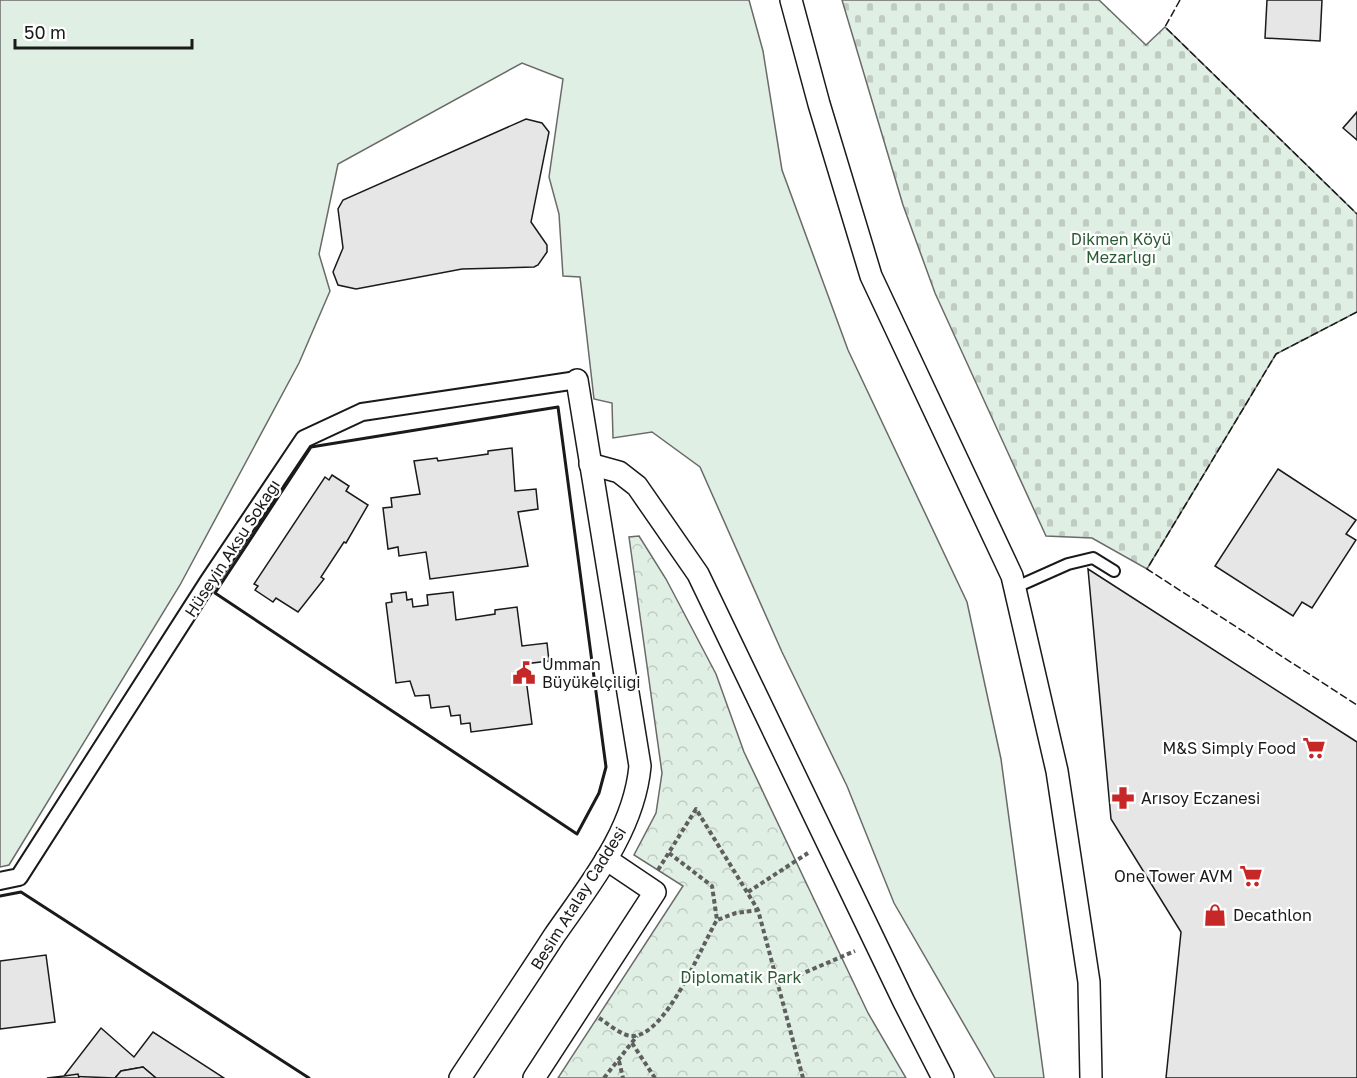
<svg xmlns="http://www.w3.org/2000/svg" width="1357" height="1078" font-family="'Golos Text',sans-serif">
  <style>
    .green { fill: #e0efe3; stroke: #6a6a6a; stroke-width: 1.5 }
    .forest { fill: url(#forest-crowns); stroke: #6a6a6a; stroke-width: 1.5 }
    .cemetery { fill: url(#cemetery-stones); stroke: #6a6a6a; stroke-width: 1.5 }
    .building { fill: #e6e6e6; stroke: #1a1a1a; stroke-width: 1.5 }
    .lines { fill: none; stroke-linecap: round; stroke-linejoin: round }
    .service-casing { stroke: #1a1a1a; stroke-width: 14 }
    .pedestrian-casing { stroke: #1a1a1a; stroke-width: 20 }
    .minor-casing { stroke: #1a1a1a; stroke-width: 24 }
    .path { stroke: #5f5f5f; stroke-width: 4; stroke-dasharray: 4.5 3; stroke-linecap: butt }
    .service { stroke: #fff; stroke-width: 10 }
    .pedestrian { stroke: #fff; stroke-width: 16 }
    .minor { stroke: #fff; stroke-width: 21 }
    .fence { stroke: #1a1a1a; stroke-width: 1.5; stroke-dasharray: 8 3; stroke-linecap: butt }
    .wall { stroke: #1a1a1a; stroke-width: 3 }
    .labels { text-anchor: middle; stroke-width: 4.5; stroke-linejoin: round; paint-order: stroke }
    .park-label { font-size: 16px; fill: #2b5a34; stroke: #fff }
    .street-label { font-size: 16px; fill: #1a1a1a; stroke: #fff }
    .poi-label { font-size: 16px; fill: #1a1a1a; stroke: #fff; text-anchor: start }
  </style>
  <defs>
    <pattern id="forest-crowns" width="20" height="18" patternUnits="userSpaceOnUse" patternTransform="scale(1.5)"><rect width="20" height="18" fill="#e0efe3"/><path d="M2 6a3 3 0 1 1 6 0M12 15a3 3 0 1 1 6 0" fill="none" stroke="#c0ccc2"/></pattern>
    <pattern id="cemetery-stones" width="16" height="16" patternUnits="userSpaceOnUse" patternTransform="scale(1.5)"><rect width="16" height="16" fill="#e0efe3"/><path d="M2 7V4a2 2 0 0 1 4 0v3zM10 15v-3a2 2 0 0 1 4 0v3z" fill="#c0ccc2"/></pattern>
  </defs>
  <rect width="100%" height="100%" fill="#fff"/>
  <!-- green -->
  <polygon class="green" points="0,0 749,0 763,51 782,170 848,350 967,602 1001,759 1044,1078 995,1078 894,903 847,786 782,652 700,467 652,432 613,438 612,403 594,399 580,277 563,276 559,214 549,177 563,79 522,63 338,164 319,254 330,291 299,363 180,585 9,865 0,867"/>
  <!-- forest -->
  <polygon class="forest" points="639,536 666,579 716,674 744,752 868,1013 906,1078 558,1078 683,886 634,855 656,813 662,773 629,537"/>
  <!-- cemetery -->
  <polygon class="cemetery" points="842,0 1099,0 1146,45 1165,27 1357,214 1357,312 1276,354 1147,569 1092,538 1046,536 935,293 903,205"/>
  <!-- building -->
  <g class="building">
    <polygon points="1267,0 1322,0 1320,41 1265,38"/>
    <polygon points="1357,112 1357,140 1343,128"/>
    <polygon points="526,119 542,123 549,132 531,222 547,245 547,252 538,265 534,267 462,269 356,289 338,285 333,272 343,248 338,209 343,200"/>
    <polygon points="512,448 515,491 536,489 538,509 518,512 528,566 430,579 426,552 399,556 398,547 388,549 383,508 392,507 391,498 420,494 414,461 437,458 438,461 488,454 488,451"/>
    <polygon points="1278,469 1356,520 1346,534 1356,540 1312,608 1302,602 1293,616 1215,566"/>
    <polygon points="332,475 349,486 346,491 368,505 346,543 344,542 321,577 324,579 298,612 276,598 273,602 255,590 258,586 254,584 325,477 329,480"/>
    <polygon points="1088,569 1357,742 1357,1078 1166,1078 1181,932 1111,819"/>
    <polygon points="406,592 407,600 412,599 413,607 428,605 427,595 453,592 456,620 495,614 495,610 517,607 522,646 547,643 549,661 524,664 532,724 471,732 470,723 461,724 460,715 451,716 449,706 431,708 429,695 415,696 410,681 396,683 386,603 392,602 391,594"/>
    <polygon points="46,955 55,1022 0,1029 0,961"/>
    <polygon points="101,1028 134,1057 153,1032 224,1078 156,1078 143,1067 121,1071 115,1078 64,1076"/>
    <polygon points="143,1067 156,1078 115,1078 121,1071"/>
    <polygon points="78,1074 79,1078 47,1078 64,1076"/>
  </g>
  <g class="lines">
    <!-- service casing -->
    <g class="service-casing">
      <polyline id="service" points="1014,588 1068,564 1093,558 1114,571"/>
    </g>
    <!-- pedestrian casing -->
    <g class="pedestrian-casing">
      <polyline id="pedestrian" points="0,881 19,877 208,582 304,439 362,412 577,380"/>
    </g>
    <!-- minor casing -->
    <g class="minor-casing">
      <g id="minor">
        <polyline points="791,0 819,104 871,276 1012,576 1057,771 1089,982 1091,1078"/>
        <polyline points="590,464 619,472 637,486 698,574 904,1002 943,1078"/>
        <path d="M460 1078C491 1031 523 984 554 936 590 884 634 831 640 766L577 380"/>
        <polyline points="534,1078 655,892 606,859"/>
      </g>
    </g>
    <!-- path -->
    <g class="path">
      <polyline points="669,853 712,886 717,920"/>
      <polyline points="658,870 696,809 758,910 803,1078"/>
      <polyline points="748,892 808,853"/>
      <polyline points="778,984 855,951"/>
      <path d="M599 1018C608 1024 621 1035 631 1036 666 1038 701 946 717 920L736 913 758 910"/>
      <polyline points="632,1043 655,1078"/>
      <polyline points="619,1061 623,1078"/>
      <polyline points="604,1078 637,1036"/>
    </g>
    <!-- service -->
    <use href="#service" class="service"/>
    <!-- pedestrian -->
    <use href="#pedestrian" class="pedestrian"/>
    <!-- minor -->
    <use href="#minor" class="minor"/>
    <!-- fence -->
    <g class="fence">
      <polyline points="1180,0 1165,27 1357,214"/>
      <polyline points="1357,312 1276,354 1147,569 1357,705"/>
    </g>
    <!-- wall -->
    <g class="wall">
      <polygon points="558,407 606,767 599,793 577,834 215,593 311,447"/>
      <polyline points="0,896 21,892 309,1078"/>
    </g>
  </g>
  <!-- icons -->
  <defs>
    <g id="civic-bare" transform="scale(1.8)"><path d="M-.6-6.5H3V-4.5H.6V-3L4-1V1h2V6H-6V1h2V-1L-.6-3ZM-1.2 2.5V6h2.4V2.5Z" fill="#c62828" stroke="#fff" stroke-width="2.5" paint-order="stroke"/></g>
    <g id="supermarket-bare" transform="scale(1.8)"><path d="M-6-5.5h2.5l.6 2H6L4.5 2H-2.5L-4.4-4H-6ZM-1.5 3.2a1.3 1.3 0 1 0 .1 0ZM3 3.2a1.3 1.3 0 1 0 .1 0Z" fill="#c62828" stroke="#fff" stroke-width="2.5" paint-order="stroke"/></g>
    <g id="pharmacy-bare" transform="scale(1.8)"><path d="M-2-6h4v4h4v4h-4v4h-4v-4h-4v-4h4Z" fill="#c62828" stroke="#fff" stroke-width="2.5" paint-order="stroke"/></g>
    <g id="shop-bare" transform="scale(1.8)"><path d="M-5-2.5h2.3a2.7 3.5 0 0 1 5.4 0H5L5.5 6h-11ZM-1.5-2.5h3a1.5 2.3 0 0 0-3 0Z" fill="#c62828" stroke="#fff" stroke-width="2.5" paint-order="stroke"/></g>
  </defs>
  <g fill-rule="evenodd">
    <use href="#civic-bare" x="524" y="673"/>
    <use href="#supermarket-bare" x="1314" y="748"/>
    <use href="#pharmacy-bare" x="1123" y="798"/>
    <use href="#supermarket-bare" x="1251" y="876"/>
    <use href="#shop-bare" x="1215" y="915"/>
  </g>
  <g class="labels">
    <!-- park labels -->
    <g class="park-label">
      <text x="1121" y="245">Dikmen Köyü<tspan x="1121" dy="18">Mezarlığı</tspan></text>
      <text x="741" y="983">Diplomatik Park</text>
    </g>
    <!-- street labels -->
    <g class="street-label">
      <text transform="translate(232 548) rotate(-57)" y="6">Hüseyin Aksu Sokağı</text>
      <text transform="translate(578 898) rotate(-58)" y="6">Besim Atalay Caddesi</text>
    </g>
    <!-- poi labels -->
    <g class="poi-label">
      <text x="542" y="670">Umman<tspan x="542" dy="18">Büyükelçiliği</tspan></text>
      <text x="1296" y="754" text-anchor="end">M&amp;S Simply Food</text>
      <text x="1141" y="804">Arısoy Eczanesi</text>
      <text x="1233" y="882" text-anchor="end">One Tower AVM</text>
      <text x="1233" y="921">Decathlon</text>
    </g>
  </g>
  <!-- scale -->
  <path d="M15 39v9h177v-9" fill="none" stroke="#1a1a1a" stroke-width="3"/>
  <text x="24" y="39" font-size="18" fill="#1a1a1a" stroke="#ffffff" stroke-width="4.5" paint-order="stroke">50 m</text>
</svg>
